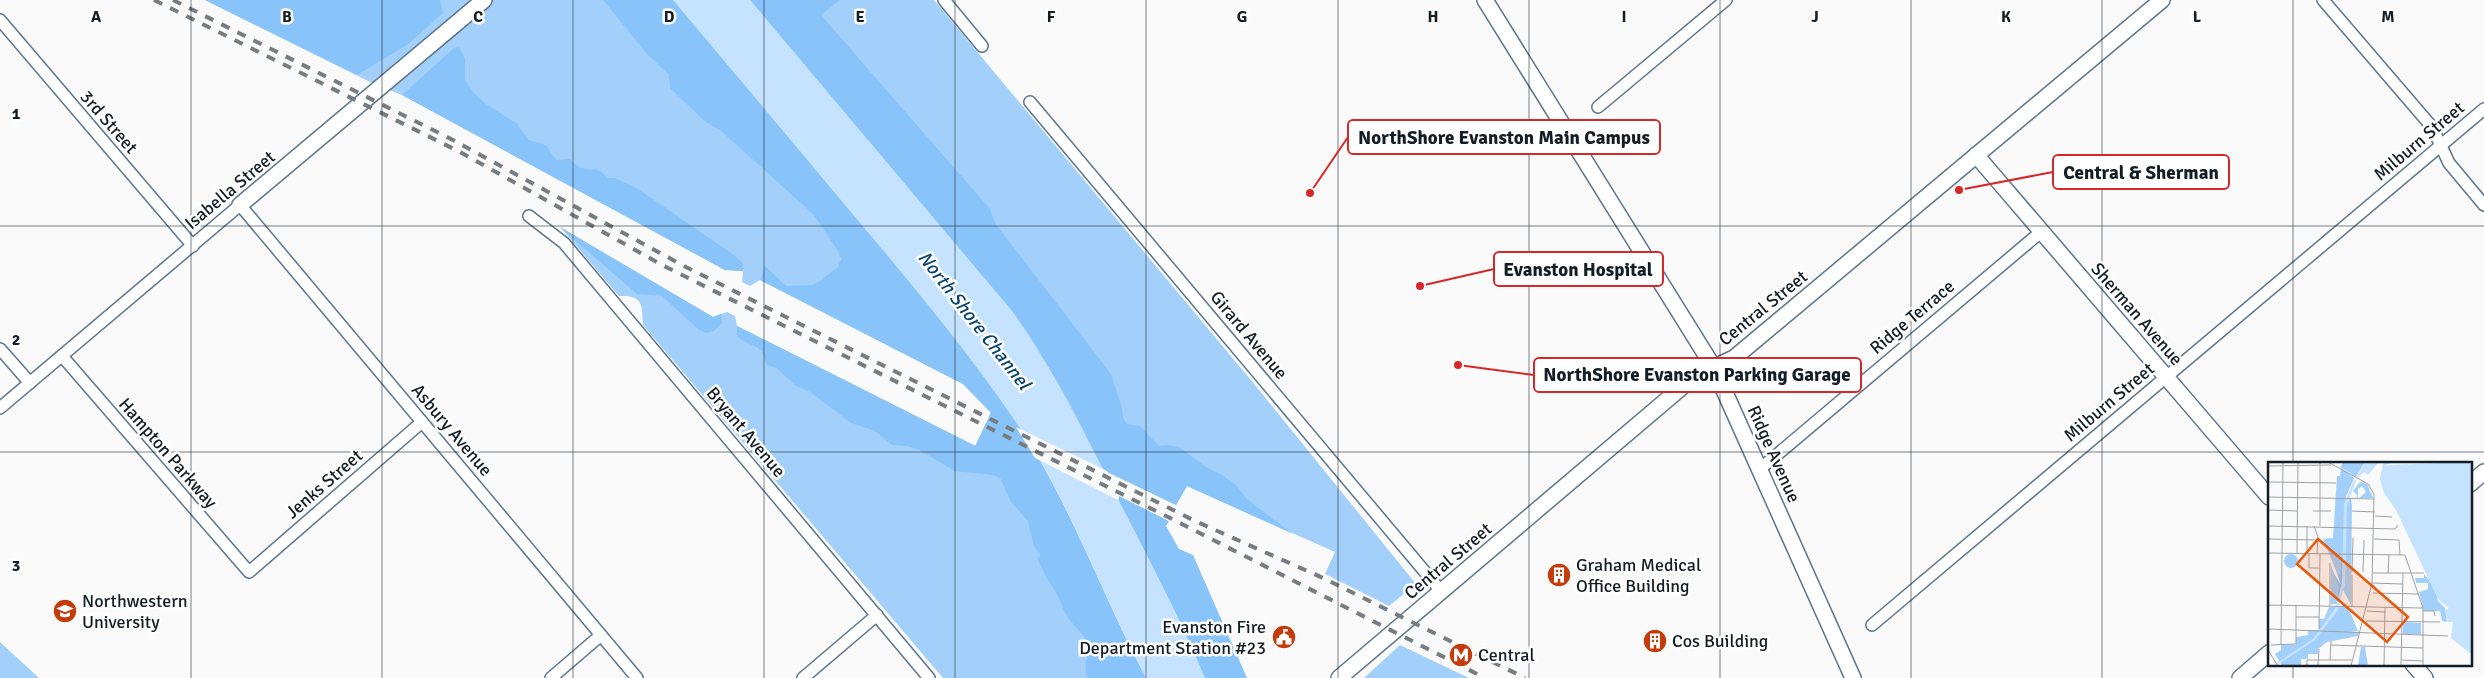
<svg xmlns="http://www.w3.org/2000/svg" width="2484" height="678" font-family="Signika,sans-serif">
  <style>
    .green { fill: #a3d0fa }
    .forest { fill: #88c3fa }
    .water { fill: #c5e3ff }
    .pier { fill: #fafafa }
    .lines { fill: none; stroke-linecap: round; stroke-linejoin: round }
    .street-casing { stroke: #5d758b; stroke-width: 14 }
    .secondary-casing { stroke: #5d758b; stroke-width: 18 }
    .street { stroke: #fff; stroke-width: 11 }
    .secondary { stroke: #fff; stroke-width: 15 }
    .rail { stroke: #767c80; stroke-width: 4; stroke-dasharray: 9 9; stroke-linecap: butt }
    .grid { fill: none; stroke: #131d25; stroke-width: 1; stroke-opacity: 0.55 }
    .labels { text-anchor: middle; stroke-width: 5; stroke-linejoin: round; paint-order: stroke }
    .street-label { font-size: 18px; fill: #131d25; stroke: #fff }
    .poi-label { font-size: 18px; fill: #131d25; stroke: #fff; text-anchor: start }
    .water-label { font-size: 19px; font-style: italic; fill: #08446f; stroke: #fff }
    .inset-road { fill: none; stroke: #9ea2a5; stroke-width: 1 }
    .view { fill: #e8590c; fill-opacity: 0.15; stroke: #e8590c; stroke-width: 2.5 }
    .inset-edge { fill: none; stroke: #131d25; stroke-width: 2.5 }
    .grid-label { font-size: 16px; text-anchor: middle; font-weight: bold; fill: #131d25; stroke: #fff; stroke-width: 5; stroke-linejoin: round; paint-order: stroke }
    .leader { fill: none; stroke: #d62828; stroke-width: 2 }
    .callout-dot { fill: #d62828; stroke: #fff; stroke-width: 2 }
    .callout { fill: #fff; stroke: #d62828; stroke-width: 2 }
    .callout-label { font-size: 19px; text-anchor: middle; font-weight: bold; fill: #131d25 }
  </style>
  <rect width="100%" height="100%" fill="#fafafa"/>
  <!-- green -->
  <g class="green">
    <path d="M205 0H934L1255 385 1416 584 1389 606 1325 574 1335 552 1187 486 1176 505 1021 430 1146 678H943L643 325C642 304 643 295 619 296L560 227 713 317 727 312 735 316 737 326 976 446 991 412 963 384 760 280 750 286 742 282 743 271 725 270 402 95 370 82Z"/>
    <polygon points="0,642 38,677 38,678 0,678"/>
    <polygon points="1400,645 1469,678 1364,678"/>
  </g>
  <!-- forest -->
  <g class="forest">
    <polygon points="205,0 440,0 443,13 407,45 357,75"/>
    <path d="M603 0H673C732 70 791 140 850 211 909 281 969 352 1020 428 1070 503 1103 597 1146 678H1088C1081 664 1092 654 1086 641 1082 631 1072 625 1067 616 1063 610 1062 604 1059 598 1052 585 1043 574 1038 560L1040 554 1034 546 1028 521 1011 502 1000 478 993 475 954 471 920 450 907 446 892 445 875 431 851 423 810 392 796 386 776 368 767 365C765 360 764 354 760 350 756 345 745 344 737 336V326L975 446 991 413 963 384 760 280 765 266 786 286 812 285 820 281 838 267 841 259 838 251 814 215 720 130 707 123 670 88 669 75 648 55Z"/>
    <polygon points="750,0 840,0 821,15 990,209 995,223 1111,374 1122,408 1123,418 1127,424 1140,426 1159,446 1166,445 1179,447 1206,467 1222,475 1236,485 1247,499 1293,534 1187,486 1176,505 1103,470 1071,405 1030,336 1012,311"/>
    <path d="M459 47 465 58V80L474 93 486 104 516 123 529 140 546 145 556 160 569 159C574 162 577 167 582 168 595 172 597 164 607 178H615L638 189 734 255 743 263V271L725 270 402 95 454 48Z"/>
    <polygon points="560,227 713,317 721,314 722,323 714,331 706,333 699,330 662,296 637,294"/>
    <polygon points="1119,496 1169,521 1166,526 1179,549 1193,555 1247,678 1205,678 1118,500"/>
  </g>
  <!-- water -->
  <path class="water" d="M673 0H750L1012 311C1053 368 1083 430 1115 493 1146 554 1179 615 1205 678H1146C1103 597 1070 503 1020 428 969 352 909 281 850 211 791 140 732 70 673 0Z"/>
  <!-- pier -->
  <polygon class="pier" points="1016,427 1107,471 1119,497 1118,500 1035,458"/>
  <g class="lines">
    <!-- street casing -->
    <g class="street-casing">
      <g id="street">
        <polyline points="944,0 982,46"/>
        <polyline points="2323,0 2432,127 2449,163 2484,205"/>
        <polyline points="0,20 193,246"/>
        <polyline points="1030,102 1441,591"/>
        <polyline points="1598,107 1726,0"/>
        <polyline points="529,216 564,243 929,678"/>
        <polyline points="0,349 30,383"/>
        <polyline points="62,356 249,572 422,422"/>
        <polyline points="0,408 240,205 637,678"/>
        <polyline points="1760,469 2042,231"/>
        <polyline points="1872,625 2484,109"/>
        <polyline points="551,678 601,635"/>
        <polyline points="803,678 877,615"/>
      </g>
    </g>
    <!-- secondary casing -->
    <g class="secondary-casing">
      <g id="secondary">
        <polyline points="1485,0 1714,368 1853,678"/>
        <polyline points="1976,155 2269,497"/>
        <polyline points="240,205 484,0"/>
        <polyline points="2470,484 2484,472"/>
        <polyline points="2413,664 2425,678"/>
        <polyline points="1339,678 1695,376 1734,358 2162,0"/>
        <polyline points="2240,678 2269,653"/>
      </g>
    </g>
    <!-- street -->
    <use href="#street" class="street"/>
    <!-- secondary -->
    <use href="#secondary" class="secondary"/>
    <!-- rail -->
    <g class="rail">
      <polyline points="154,0 460,152 664,266 1170,518 1485,678"/>
      <polyline points="173,0 453,140 682,265 790,319 1195,521 1323,578 1525,678"/>
    </g>
  </g>
  <!-- grid -->
  <path class="grid" d="M191 0V678M382 0V678M573 0V678M764 0V678M955 0V678M1146 0V678M1338 0V678M1529 0V678M1720 0V678M1911 0V678M2102 0V678M2293 0V463M0 226H2484M0 452H2484M2293 664V678"/>
  <!-- icons -->
  <defs>
    <g id="building-disc" transform="scale(1.25)"><circle r="9.5" fill="#c43c0b" stroke="#fff"/><path d="M-4-6H4V6H1V3H-1V6H-4ZM-2.5-4.3h1.7v1.8h-1.7ZM.8-4.3h1.7v1.8H.8ZM-2.5-1h1.7V.8h-1.7ZM.8-1h1.7V.8H.8Z" fill="#fff"/></g>
    <g id="university-disc" transform="scale(1.25)"><circle r="9.5" fill="#c43c0b" stroke="#fff"/><path d="M0-5L7-2L0 1L-7-2ZM-4 1L0 2.5L4 1V4Q0 6-4 4Z" fill="#fff"/></g>
    <g id="civic-disc" transform="scale(1.25)"><circle r="9.5" fill="#c43c0b" stroke="#fff"/><path d="M-.6-6.5H3V-4.5H.6V-3L4-1V1h2V6H-6V1h2V-1L-.6-3ZM-1.2 2.5V6h2.4V2.5Z" fill="#fff"/></g>
    <g id="metro-disc" transform="scale(1.25)"><circle r="9.5" fill="#c43c0b" stroke="#fff"/><path d="M-5.5 5V-5H-3L0 0L3-5H5.5V5H3V-.5L0 4L-3-.5V5Z" fill="#fff"/></g>
  </defs>
  <g fill-rule="evenodd">
    <use href="#building-disc" x="1559" y="575"/>
    <use href="#university-disc" x="65" y="611"/>
    <use href="#civic-disc" x="1284" y="637"/>
    <use href="#building-disc" x="1655" y="641"/>
    <use href="#metro-disc" x="1461" y="655"/>
  </g>
  <g class="labels">
    <!-- street labels -->
    <g class="street-label">
      <text transform="translate(109 122) rotate(49)" y="6">3rd Street</text>
      <text transform="translate(2419 141) rotate(-40)" y="6">Milburn Street</text>
      <text transform="translate(230 190) rotate(-40)" y="6">Isabella Street</text>
      <text transform="translate(1763 308) rotate(-39)" y="6">Central Street</text>
      <text transform="translate(2137 314) rotate(49)" y="6">Sherman Avenue</text>
      <text transform="translate(1912 317) rotate(-40)" y="6">Ridge Terrace</text>
      <text transform="translate(1249 335) rotate(50)" y="6">Girard Avenue</text>
      <text transform="translate(2109 402) rotate(-40)" y="6">Milburn Street</text>
      <text transform="translate(452 430) rotate(50)" y="6">Asbury Avenue</text>
      <text transform="translate(746 432) rotate(50)" y="6">Bryant Avenue</text>
      <text transform="translate(168 453) rotate(49)" y="6">Hampton Parkway</text>
      <text transform="translate(1774 454) rotate(66)" y="6">Ridge Avenue</text>
      <text transform="translate(324 484) rotate(-41)" y="6">Jenks Street</text>
      <text transform="translate(1448 561) rotate(-40)" y="6">Central Street</text>
    </g>
    <!-- poi labels -->
    <g class="poi-label">
      <text x="1576" y="571">Graham Medical<tspan x="1576" dy="21">Office Building</tspan></text>
      <text x="82" y="607">Northwestern<tspan x="82" dy="21">University</tspan></text>
      <text x="1266" y="633" text-anchor="end">Evanston Fire<tspan x="1266" dy="21">Department Station #23</tspan></text>
      <text x="1672" y="647">Cos Building</text>
      <text x="1478" y="661">Central</text>
    </g>
    <!-- water labels -->
    <g class="water-label">
      <text transform="translate(975 320) rotate(52)" y="7">North Shore Channel</text>
    </g>
  </g>
  <!-- overview -->
  <g transform="translate(2268 462)">
    <rect width="204" height="204" fill="#fafafa"/>
    <path d="M76 0H97L88 15 72 5ZM73 6 86 16 77 37H83L84 43 83 143 74 126 69 142H63V103L71 124 73 121 55 77 65 76 69 14H72ZM92 20 99 22 105 36H91L98 30 94 24 90 27V36H87L90 34 85 29ZM16 99a7 7 0 1 1 14 0a7 7 0 1 1-14 0ZM156 112 167 125 170 139 177 146 179 160 174 159 172 149H156L151 130 160 127V121H148L147 116H156ZM61 145H80L90 169H66H83L91 171 90 174 59 180 50 187V192H40V197H33V204H14L7 192 13 188V183H28V175L40 173V168H51V157H56ZM135 160 153 161V172H135ZM93 185H97L100 204H90Z" fill="#a3d0fa"/>
    <path d="M74 93V125L69 142 71 126 66 112 73 123 69 111 72 113Z" fill="#88c3fa"/>
    <path d="M97 0H126L118 3 204 0V193L183 176 185 160H180L177 148 181 146 170 137 128 48 116 31 112 17 115 1 111 0 100 13 96 10 88 17ZM86 17 88 19 79 44 77 122 70 148 47 178 14 200 4 204 45 177 68 145 74 120 76 42Z" fill="#c5e3ff"/>
    <path class="inset-road" d="M60 0 100 22 106 32 104 121 83 204M0 4 63 3M0 20 68 21M0 35 106 37M0 48 29 49M45 49H63M84 49 107 50M107 54 124 55M0 64 127 67 130 63M46 64 50 75 49 92M52 64V0M0 77 49 78M106 77 131 78 132 93M0 91 137 93 155 146M29 92 30 0M39 92V64M41 92V106H52M84 110 85 76M95 110 96 78M105 111H156M120 111 121 93M104 121 135 122M105 131 151 132M0 143 155 146V204M62 144V101M84 144V113M99 149 117 150M155 149H166L167 154M28 155H51M98 159 172 160M0 167 180 174M51 167 52 92M3 183 28 182V143M13 183 15 0M63 183 155 186M0 188 10 204M62 198 63 179M134 198 155 199M39 204V198H84M50 204 51 187M116 204 117 145M133 204 135 111"/>
    <path class="view" d="M50 77 140 155 119 180 29 102Z"/>
    <rect width="204" height="204" class="inset-edge"/>
  </g>
  <g class="grid-label">
    <text x="96" y="22">A</text>
    <text x="287" y="22">B</text>
    <text x="478" y="22">C</text>
    <text x="669" y="22">D</text>
    <text x="860" y="22">E</text>
    <text x="1051" y="22">F</text>
    <text x="1242" y="22">G</text>
    <text x="1433" y="22">H</text>
    <text x="1624" y="22">I</text>
    <text x="1815" y="22">J</text>
    <text x="2006" y="22">K</text>
    <text x="2197" y="22">L</text>
    <text x="2388" y="22">M</text>
    <text x="16" y="119">1</text>
    <text x="16" y="345">2</text>
    <text x="16" y="571">3</text>
  </g>
  <!-- callouts -->
  <path class="leader" d="M1310 193L1348 137M1959 190L2053 172M1420 286L1494 269M1458 365L1534 375"/>
  <g class="callout-dot">
    <circle cx="1310" cy="193" r="5"/>
    <circle cx="1959" cy="190" r="5"/>
    <circle cx="1420" cy="286" r="5"/>
    <circle cx="1458" cy="365" r="5"/>
  </g>
  <g class="callout">
    <rect x="1348" y="120" width="312" height="34" rx="5"/>
    <rect x="2053" y="155" width="176" height="34" rx="5"/>
    <rect x="1494" y="252" width="169" height="34" rx="5"/>
    <rect x="1534" y="358" width="327" height="34" rx="5"/>
  </g>
  <g class="callout-label">
    <text x="1504" y="144">NorthShore Evanston Main Campus</text>
    <text x="2141" y="179">Central &amp; Sherman</text>
    <text x="1578" y="276">Evanston Hospital</text>
    <text x="1697" y="381">NorthShore Evanston Parking Garage</text>
  </g>
</svg>
